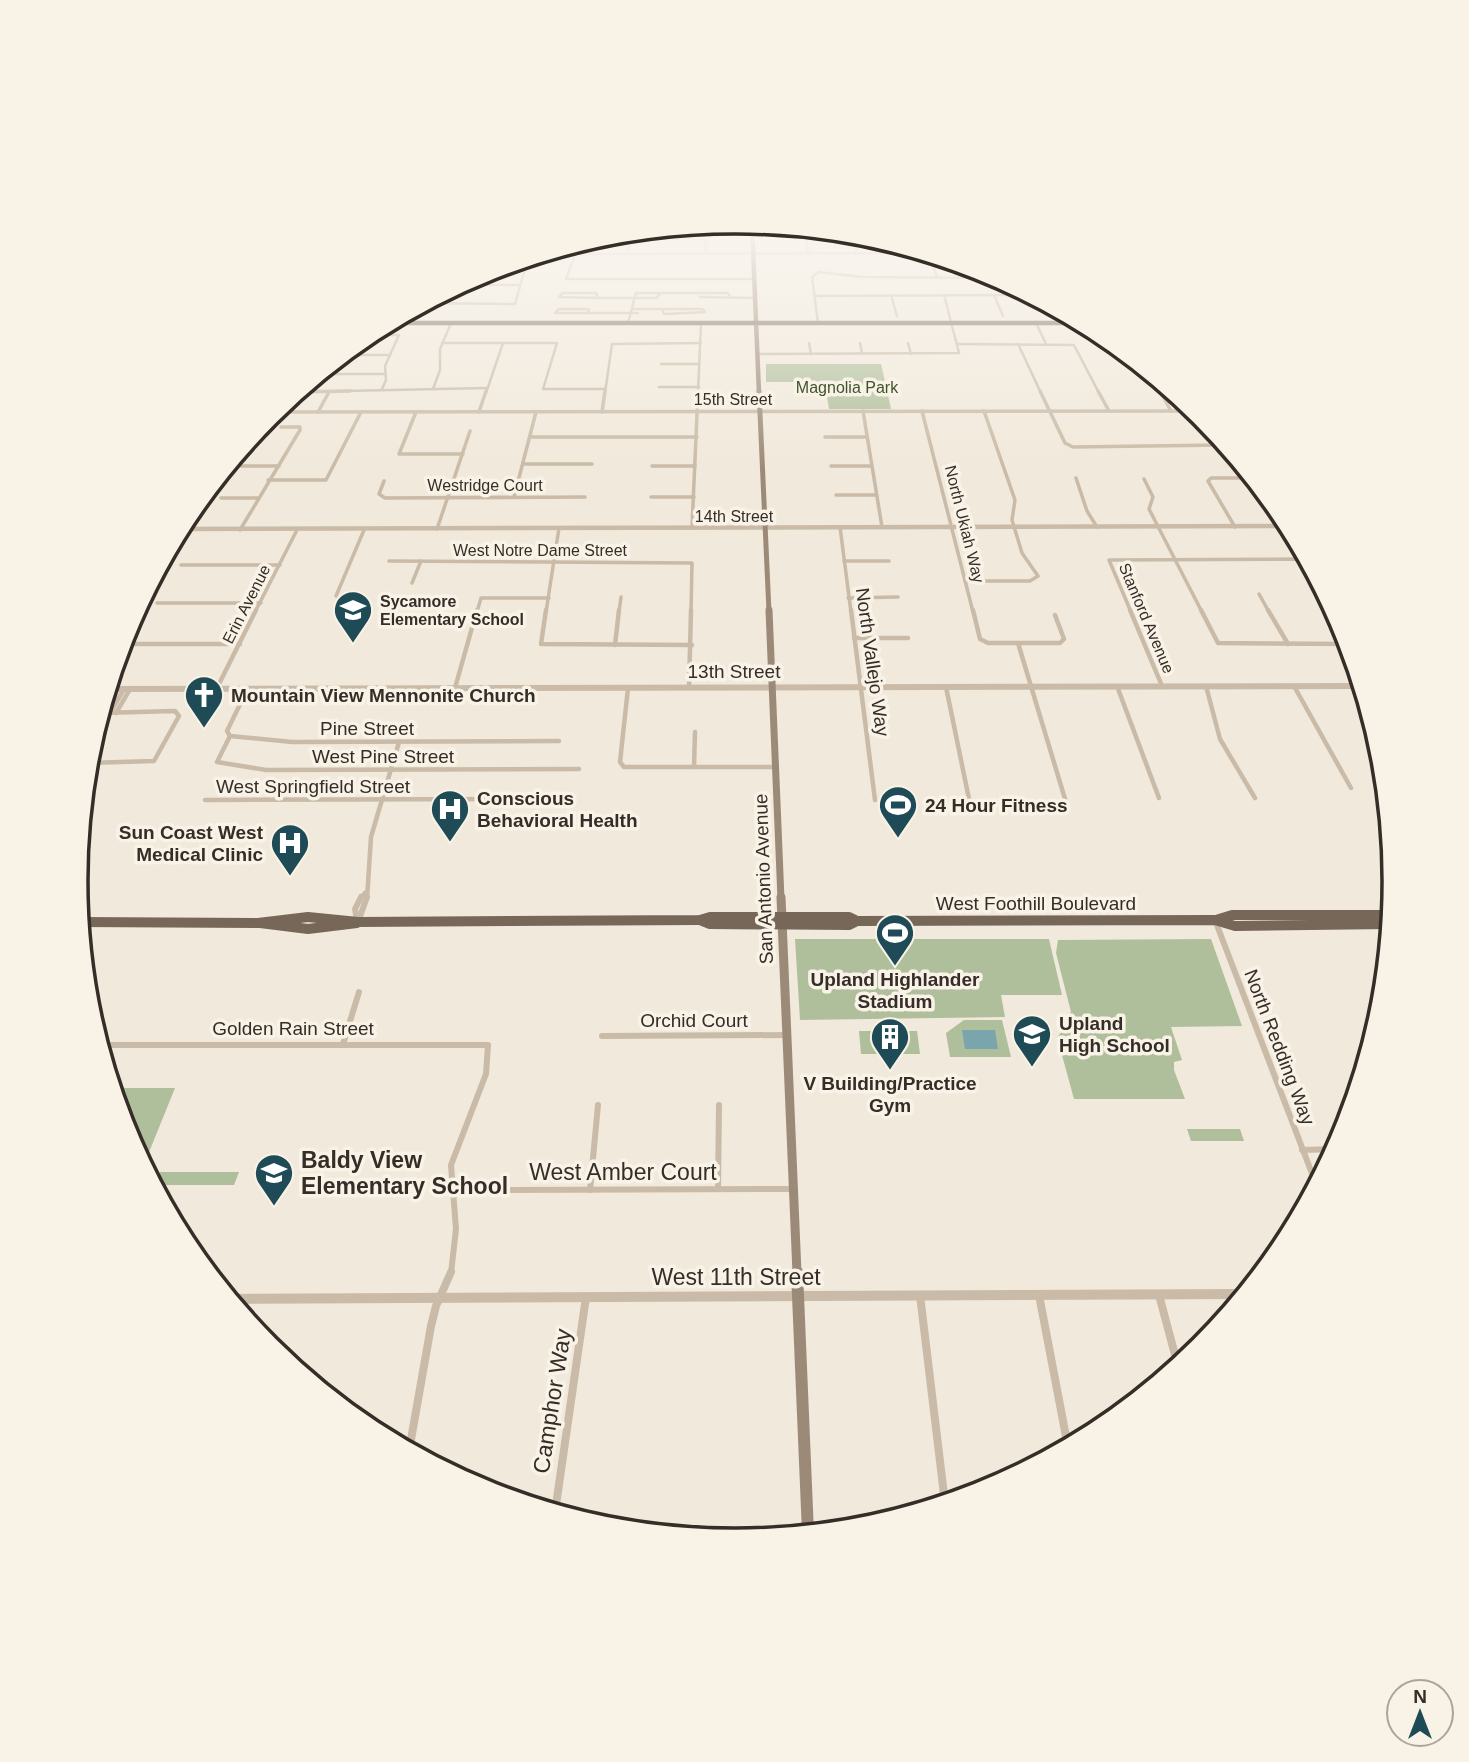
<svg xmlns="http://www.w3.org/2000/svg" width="1469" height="1762" font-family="Arial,sans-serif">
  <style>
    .green { fill: #afbf9b }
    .water { fill: #7aa5ad }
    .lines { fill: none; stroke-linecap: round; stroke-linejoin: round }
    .minor-far4 { stroke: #c9bba7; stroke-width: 2.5 }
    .minor-far3 { stroke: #c9bba7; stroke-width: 3.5 }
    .minor-far2 { stroke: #c9bba7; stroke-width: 4.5 }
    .minor-far1 { stroke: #c9bba7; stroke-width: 6 }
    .minor { stroke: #c9bba7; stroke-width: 8 }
    .tertiary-far2 { stroke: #c9bba7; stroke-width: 4.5 }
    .tertiary-far1 { stroke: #c9bba7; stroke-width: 6 }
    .tertiary { stroke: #c9bba7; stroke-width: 10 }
    .secondary-far4 { stroke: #9c8a78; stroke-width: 4.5 }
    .secondary-far3 { stroke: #9c8a78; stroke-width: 5 }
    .secondary-far2 { stroke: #9c8a78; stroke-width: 7 }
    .secondary-far1 { stroke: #9c8a78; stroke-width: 9 }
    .secondary { stroke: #9c8a78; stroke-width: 12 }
    .primary-far2 { stroke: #776759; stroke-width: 4.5 }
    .primary-far1 { stroke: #776759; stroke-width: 6 }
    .primary { stroke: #776759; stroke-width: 10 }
    .labels { text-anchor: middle; stroke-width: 7; stroke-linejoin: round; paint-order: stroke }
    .far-park-label { font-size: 16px; fill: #3f532c; stroke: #f9f3e7 }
    .far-street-label { font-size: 16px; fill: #352d27; stroke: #f9f3e7 }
    .far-poi-label { font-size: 16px; font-weight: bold; fill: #352d27; stroke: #f9f3e7; text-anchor: start }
    .street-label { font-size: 19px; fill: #352d27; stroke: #f9f3e7 }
    .poi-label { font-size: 19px; font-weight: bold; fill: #352d27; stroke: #f9f3e7; text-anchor: start }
    .near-poi-label { font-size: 23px; font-weight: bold; fill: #352d27; stroke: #f9f3e7; text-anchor: start }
    .near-street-label { font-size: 23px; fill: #352d27; stroke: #f9f3e7 }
    .rim { fill: none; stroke: #352d27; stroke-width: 3.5 }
  </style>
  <rect width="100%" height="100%" fill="#f1e9db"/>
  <!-- green -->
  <g class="green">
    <polygon points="766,364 881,364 891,409 829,409 827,397 818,397 818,393 826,392 824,382 766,382"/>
    <polygon points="795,939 1049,939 1062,995 1001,995 1005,1017 800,1020"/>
    <polygon points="1211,939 1242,1026 1171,1027 1182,1060 1174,1062 1174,1070 1185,1099 1074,1099 1057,1037 1069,1024 1068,1016 1071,1012 1056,953 1058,940"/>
    <polygon points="964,1020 1002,1020 1011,1057 950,1057 946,1033"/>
    <polygon points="859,1031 917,1031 920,1054 861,1054"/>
    <polygon points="112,1088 175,1088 143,1167 125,1133"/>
    <polygon points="1187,1129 1240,1129 1244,1141 1191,1141"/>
    <polygon points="160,1172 239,1172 234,1185 155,1185"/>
  </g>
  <!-- water -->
  <polygon class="water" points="962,1030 995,1030 998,1049 965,1049"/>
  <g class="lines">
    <!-- minor-far4 -->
    <g class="minor-far4">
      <polyline points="705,225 706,254"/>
      <polyline points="805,229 808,254"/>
      <polyline points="853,233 857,254"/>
      <polyline points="673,239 704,239"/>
      <polyline points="580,242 566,279 755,279"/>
      <polyline points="541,254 926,253"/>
      <polyline points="627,254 632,232"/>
      <polyline points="929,254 937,277"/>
      <polyline points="490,269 525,269"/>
      <polyline points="457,285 519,285"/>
      <polygon points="563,293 596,293 598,298 559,297"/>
      <polyline points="891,295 897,316"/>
      <polyline points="994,295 1003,316"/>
      <polyline points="814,296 1029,295"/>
      <polyline points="700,297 756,298"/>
      <polyline points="598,298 657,298 660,293"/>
      <polyline points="424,303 515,304 528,258"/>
      <polyline points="1052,307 1057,316"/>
      <polygon points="559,309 587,309 589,310 588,313 555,313"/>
      <polyline points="633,309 662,309"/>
      <polygon points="662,309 702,309 705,312 664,314"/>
      <polyline points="588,313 638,313"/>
      <polyline points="628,323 636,293 728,293 730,297"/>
      <polyline points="818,323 812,277 819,272 862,277 998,278"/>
      <polyline points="1036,323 1046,344"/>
      <polyline points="366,335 399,335 385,366 386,380 382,389"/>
      <polyline points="442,343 557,343 543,389 605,389"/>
      <polyline points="809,343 811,354"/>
      <polyline points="860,343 862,353"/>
      <polyline points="908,343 911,354"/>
      <polyline points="957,344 1074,345 1099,393"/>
      <polyline points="1018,344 1041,393"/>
      <polyline points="758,354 959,353 944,295"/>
      <polyline points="341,355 390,355"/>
      <polyline points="661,364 699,364"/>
      <polyline points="1145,369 1161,393"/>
      <polyline points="318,374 385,374"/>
      <polyline points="659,387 699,387"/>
      <polyline points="433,389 440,370 440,349 451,323"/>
      <polyline points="296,392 487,388"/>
      <polyline points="486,393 503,343"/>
      <polyline points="605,393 612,344 701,343"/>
      <polyline points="698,393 701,323"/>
    </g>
    <!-- minor-far3 -->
    <g class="minor-far3">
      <polyline points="1040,391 1065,443 1073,447 1222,445 1195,411"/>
      <polyline points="1098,391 1109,411"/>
      <polyline points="1160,391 1171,411"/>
      <polyline points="296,392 350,391"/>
      <polyline points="863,411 882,527"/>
      <polyline points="922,411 973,612"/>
      <polyline points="272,412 1196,411"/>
      <polyline points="318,412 329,392"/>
      <polyline points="416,412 399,454 463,454"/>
      <polyline points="479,412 486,391"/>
      <polyline points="602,412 605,391"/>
      <polyline points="530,437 697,437"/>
      <polyline points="825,437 867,437"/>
      <polyline points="523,464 592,464"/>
      <polyline points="241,466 279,466"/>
      <polyline points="652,466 695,466"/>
      <polyline points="831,466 871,466"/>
      <polyline points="1076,478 1087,511 1097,527"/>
      <polyline points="1144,479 1153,497 1149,509 1202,612"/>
      <polyline points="268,480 326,480 361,412"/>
      <polyline points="384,481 379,494 385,498 585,497"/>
      <polyline points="836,495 876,495"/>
      <polyline points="514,497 536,412"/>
      <polyline points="651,497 694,497"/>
      <polyline points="221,498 259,498"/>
      <polyline points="1271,501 1288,526"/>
      <polyline points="840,527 851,612"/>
      <polyline points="1235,527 1208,481 1211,478 1252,478"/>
      <polyline points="692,528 698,391"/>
      <polyline points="437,529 470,431"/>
      <polyline points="240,530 300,430 300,427 281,427"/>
      <polyline points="389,561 692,563 691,612"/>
      <polyline points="844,561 889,561"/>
      <polyline points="181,565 280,565"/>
      <polyline points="965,581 1030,581 1038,576 1022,553 1012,520 1015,500 984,411"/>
      <polyline points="412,583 421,561"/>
      <polyline points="1259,594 1269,612"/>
      <polyline points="336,596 364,530"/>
      <polyline points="848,598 898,597"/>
      <polyline points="157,603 261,603"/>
      <polyline points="255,612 297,530"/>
      <polyline points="477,612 481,598 549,598"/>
      <polyline points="546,612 559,528"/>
      <polyline points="619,612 621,597"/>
      <polyline points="1131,612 1109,560 1304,559 1318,581"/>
    </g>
    <!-- minor-far2 -->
    <g class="minor-far2">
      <polyline points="546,610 541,644 692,645"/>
      <polyline points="851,610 875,800"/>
      <polyline points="973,610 980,639 988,643 1060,643 1064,639 1055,615"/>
      <polyline points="1130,610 1162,686"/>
      <polyline points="1201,610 1218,643 1348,644"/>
      <polyline points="1268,610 1288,644"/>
      <polyline points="854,638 908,638"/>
      <polyline points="1018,643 1065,799"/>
      <polyline points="132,644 240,644"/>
      <polyline points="615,645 619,610"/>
      <polyline points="1117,686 1159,798"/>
      <polyline points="1206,686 1220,739 1255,798"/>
      <polyline points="1294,686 1351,788"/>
      <polyline points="689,687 691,610"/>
      <polyline points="946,687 969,799"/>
      <polyline points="217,688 256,610"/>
      <polyline points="248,688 227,731 230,736 292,742 559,741"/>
      <polyline points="455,688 477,610"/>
      <polyline points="628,688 620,762 624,767 776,767"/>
      <polyline points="110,713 124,689"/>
      <polyline points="116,713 130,689"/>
      <polyline points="230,736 217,762 266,770 579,769"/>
      <polyline points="87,763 154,761 179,716 175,711 100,713"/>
      <polyline points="694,767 695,732"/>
      <polyline points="205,800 547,799"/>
      <polyline points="360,899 365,893"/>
      <polyline points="367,899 371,837 399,742"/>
    </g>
    <!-- minor-far1 -->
    <g class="minor-far1">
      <polyline points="1215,920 1316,1184"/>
      <polyline points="357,921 355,909 361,897"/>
      <polyline points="358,922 367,897"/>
      <polyline points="602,1036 787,1035"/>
      <polyline points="343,1044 359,992"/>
      <polyline points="99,1045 488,1045 486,1074 451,1165 456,1229 451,1273"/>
      <polyline points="1302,1150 1335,1149"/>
      <polyline points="718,1189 719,1105"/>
      <polyline points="590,1190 598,1105"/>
      <polyline points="452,1194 472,1190 794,1189"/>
    </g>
    <!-- minor -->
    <g class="minor">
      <polyline points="920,1295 945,1503"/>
      <polyline points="1039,1295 1068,1447"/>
      <polyline points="1159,1295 1178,1366"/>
      <polyline points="409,1451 431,1326 436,1306 451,1272"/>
      <polyline points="555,1512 586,1297"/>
    </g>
    <!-- tertiary-far2 -->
    <polyline class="tertiary-far2" points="179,529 1289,526"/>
    <!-- tertiary-far1 -->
    <polyline class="tertiary-far1" points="107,689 1361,686"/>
    <!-- tertiary -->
    <polyline class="tertiary" points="228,1299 1244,1294"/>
    <!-- secondary-far4 -->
    <polyline class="secondary-far4" points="752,224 759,393"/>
    <!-- secondary-far3 -->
    <polyline class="secondary-far3" points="759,391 769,612"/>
    <!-- secondary-far2 -->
    <polyline class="secondary-far2" points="769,610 781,899"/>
    <!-- secondary-far1 -->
    <polyline class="secondary-far1" points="781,897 797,1273"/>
    <!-- secondary -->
    <polyline class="secondary" points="797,1272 808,1533"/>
    <!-- primary-far2 -->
    <polyline class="primary-far2" points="387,323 1081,323"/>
    <!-- primary-far1 -->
    <polyline class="primary-far1" points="182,522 191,509"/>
    <!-- primary -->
    <g class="primary">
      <polyline points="700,920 710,924 849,925 857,921 1215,920 1235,926 1389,924"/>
      <polyline points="1216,920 1232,915 1390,915"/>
      <polyline points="79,922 258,923 308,917 358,922 700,920 710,917 849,917 857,921"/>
      <polyline points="260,923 308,929 357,923"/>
    </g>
  </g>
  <!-- sky -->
  <linearGradient id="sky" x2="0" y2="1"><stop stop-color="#7caed0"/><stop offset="0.48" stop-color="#f9f5ef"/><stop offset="1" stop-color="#f9f5ef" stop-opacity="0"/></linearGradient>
  <rect width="1469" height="470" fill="url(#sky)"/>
  <!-- icons -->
  <defs>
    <g id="school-pin" transform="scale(2.0125)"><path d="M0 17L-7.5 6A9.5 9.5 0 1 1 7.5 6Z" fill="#1e4b55" stroke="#f9f3e7"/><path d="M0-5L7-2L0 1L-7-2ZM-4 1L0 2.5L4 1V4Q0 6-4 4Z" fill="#fff"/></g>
    <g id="church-pin" transform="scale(2.0125)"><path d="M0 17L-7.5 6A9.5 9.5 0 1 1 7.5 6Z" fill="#1e4b55" stroke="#f9f3e7"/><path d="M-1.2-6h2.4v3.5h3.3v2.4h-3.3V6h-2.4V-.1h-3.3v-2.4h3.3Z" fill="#fff"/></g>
    <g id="stadium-pin" transform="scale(2.0125)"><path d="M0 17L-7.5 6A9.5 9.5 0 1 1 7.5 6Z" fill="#1e4b55" stroke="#f9f3e7"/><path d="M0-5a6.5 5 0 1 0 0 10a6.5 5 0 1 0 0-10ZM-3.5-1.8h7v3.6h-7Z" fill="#fff"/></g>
    <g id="hospital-pin" transform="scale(2.0125)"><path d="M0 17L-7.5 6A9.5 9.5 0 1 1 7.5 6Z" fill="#1e4b55" stroke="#f9f3e7"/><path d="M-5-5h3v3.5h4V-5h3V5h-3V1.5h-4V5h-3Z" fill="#fff"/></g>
    <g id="building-pin" transform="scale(2.0125)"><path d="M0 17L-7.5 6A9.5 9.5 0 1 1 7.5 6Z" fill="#1e4b55" stroke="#f9f3e7"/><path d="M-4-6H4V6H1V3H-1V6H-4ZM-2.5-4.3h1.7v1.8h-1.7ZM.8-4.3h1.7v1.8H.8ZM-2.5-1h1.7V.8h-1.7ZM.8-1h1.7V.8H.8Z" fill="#fff"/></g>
  </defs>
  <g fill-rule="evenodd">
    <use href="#school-pin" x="353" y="610"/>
    <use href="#church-pin" x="204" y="695"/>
    <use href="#stadium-pin" x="898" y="805"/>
    <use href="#hospital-pin" x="450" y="809"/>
    <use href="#hospital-pin" x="290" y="843"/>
    <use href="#stadium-pin" x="895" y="933"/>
    <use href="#school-pin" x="1032" y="1034"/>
    <use href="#building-pin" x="890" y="1037"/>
    <use href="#school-pin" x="274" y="1173"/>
  </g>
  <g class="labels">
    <!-- far-park labels -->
    <g class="far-park-label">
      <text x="847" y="393">Magnolia Park</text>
    </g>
    <!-- far-street labels -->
    <g class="far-street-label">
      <text x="733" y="405">15th Street</text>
      <text x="485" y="491">Westridge Court</text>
      <text x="734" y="522">14th Street</text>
      <text transform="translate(965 524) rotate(76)" y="6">North Ukiah Way</text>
      <text x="540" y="556">West Notre Dame Street</text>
      <text transform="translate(246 604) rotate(-63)" y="6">Erin Avenue</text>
      <text transform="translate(1147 618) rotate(67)" y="6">Stanford Avenue</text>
    </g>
    <!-- far-poi labels -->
    <g class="far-poi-label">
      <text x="380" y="607">Sycamore<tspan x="380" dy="18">Elementary School</tspan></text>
    </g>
    <!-- street labels -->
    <g class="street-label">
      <text transform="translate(873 662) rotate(82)" y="7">North Vallejo Way</text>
      <text x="734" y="678">13th Street</text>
      <text x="367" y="735">Pine Street</text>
      <text x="383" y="763">West Pine Street</text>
      <text x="313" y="793">West Springfield Street</text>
      <text transform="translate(763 879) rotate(-92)" y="7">San Antonio Avenue</text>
      <text x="1036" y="910">West Foothill Boulevard</text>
      <text x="694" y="1027">Orchid Court</text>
      <text x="293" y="1035">Golden Rain Street</text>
      <text transform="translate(1280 1047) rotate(69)" y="7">North Redding Way</text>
    </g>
    <!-- poi labels -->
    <g class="poi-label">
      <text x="231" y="702">Mountain View Mennonite Church</text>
      <text x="477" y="805">Conscious<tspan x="477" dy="22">Behavioral Health</tspan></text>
      <text x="925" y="812">24 Hour Fitness</text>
      <text x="263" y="839" text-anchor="end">Sun Coast West<tspan x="263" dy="22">Medical Clinic</tspan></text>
      <text x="895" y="986" text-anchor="middle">Upland Highlander<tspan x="895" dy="22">Stadium</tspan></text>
      <text x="1059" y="1030">Upland<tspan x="1059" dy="22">High School</tspan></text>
      <text x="890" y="1090" text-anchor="middle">V Building/Practice<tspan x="890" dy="22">Gym</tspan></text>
    </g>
    <!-- near-poi labels -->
    <g class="near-poi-label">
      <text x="301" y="1168">Baldy View<tspan x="301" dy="26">Elementary School</tspan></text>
    </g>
    <!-- near-street labels -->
    <g class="near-street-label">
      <text x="623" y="1180">West Amber Court</text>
      <text x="736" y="1285">West 11th Street</text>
      <text transform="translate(552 1401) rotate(-81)" y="8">Camphor Way</text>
    </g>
  </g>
  <!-- crop -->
  <path d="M0 0H1469V1762H0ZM88 881a647 647 0 1 1 1294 0a647 647 0 1 1-1294 0Z" fill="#f9f3e7" fill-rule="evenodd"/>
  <path class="rim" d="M88 881a647 647 0 1 1 1294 0a647 647 0 1 1-1294 0Z"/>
  <!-- north arrow -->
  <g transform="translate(1420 1713)"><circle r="33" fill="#f9f3e7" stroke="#aba49a" stroke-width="2"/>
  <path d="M0-5L12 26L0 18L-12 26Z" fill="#1e4b55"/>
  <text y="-10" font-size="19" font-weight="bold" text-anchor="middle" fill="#352d27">N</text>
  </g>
</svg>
